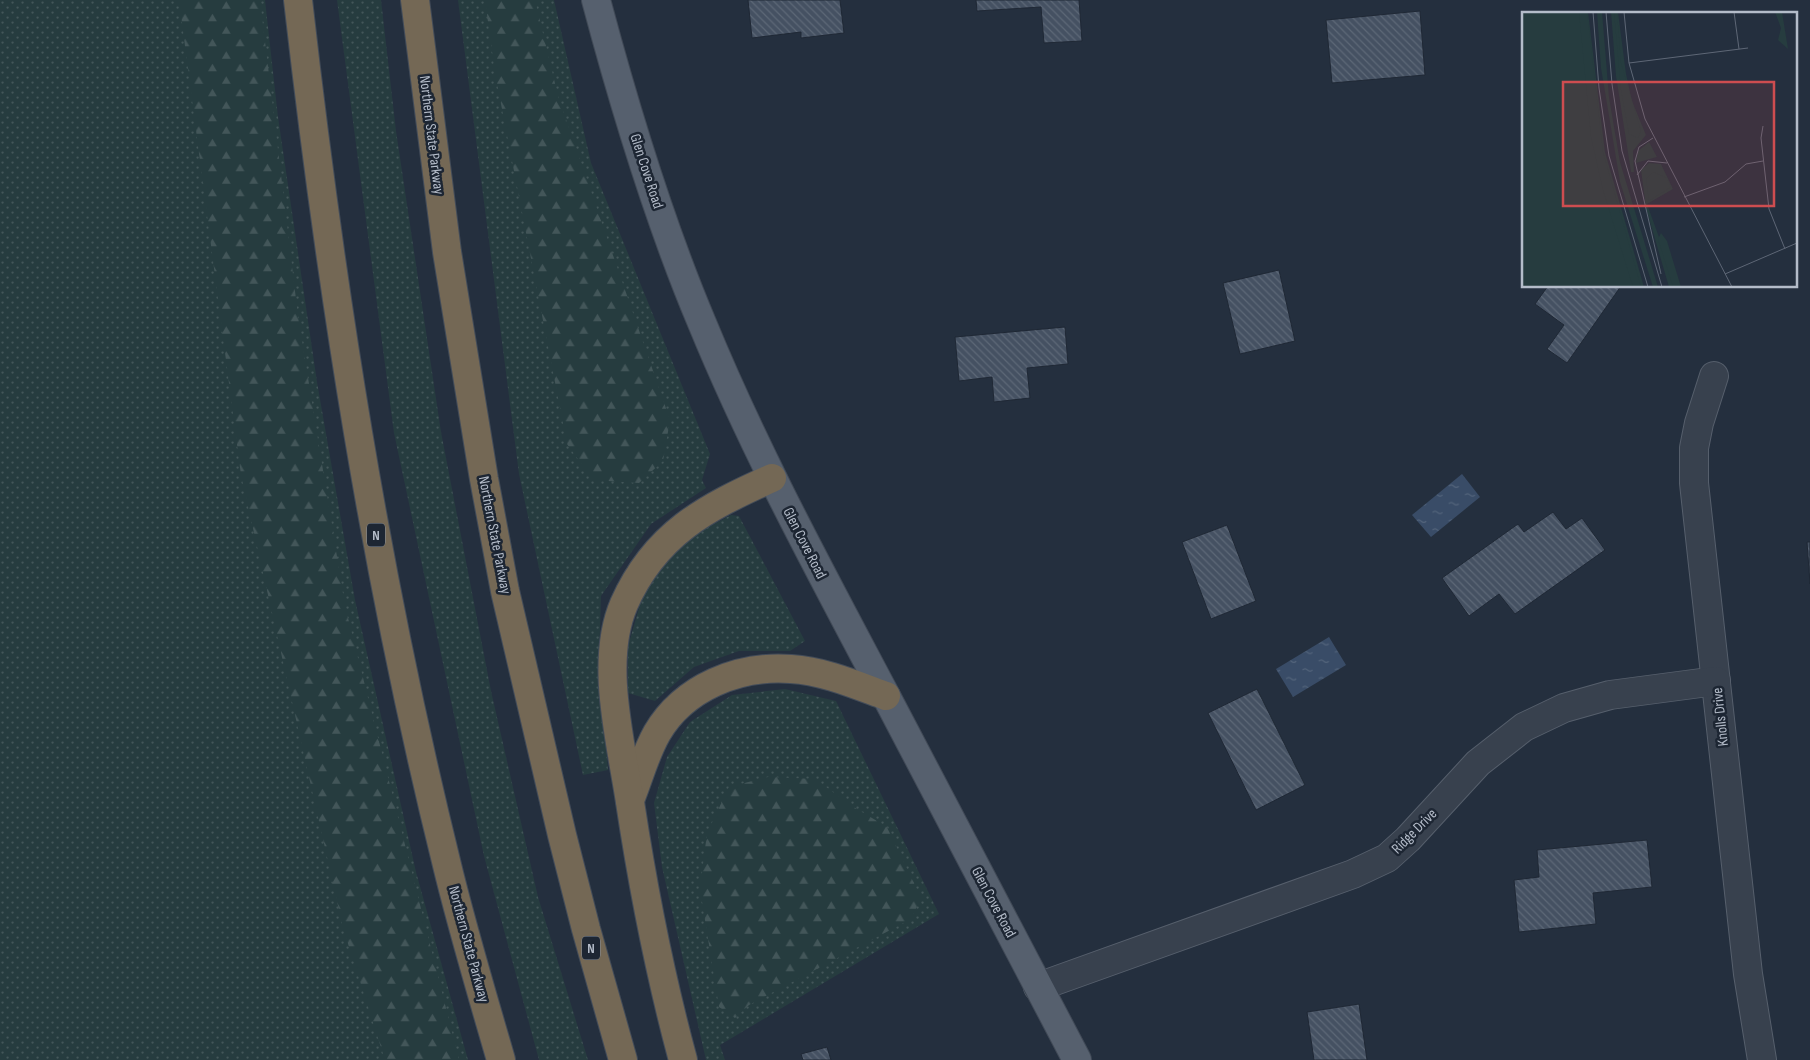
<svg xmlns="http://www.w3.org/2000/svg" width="1810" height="1060" font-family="'Sofia Sans Condensed',sans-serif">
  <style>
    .grass { fill: url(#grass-dots) }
    .forest { fill: url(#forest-firs) }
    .water { fill: url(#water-ripples) }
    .building { fill: url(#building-back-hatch); stroke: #1f2835 }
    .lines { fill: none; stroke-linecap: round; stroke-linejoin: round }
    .street-casing { stroke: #565f6c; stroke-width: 30 }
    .primary-casing { stroke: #414a57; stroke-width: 30 }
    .highway-casing { stroke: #434c59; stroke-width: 30 }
    .street { stroke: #38414e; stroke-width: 28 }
    .primary { stroke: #56606e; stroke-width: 28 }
    .highway { stroke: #746855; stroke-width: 28 }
    .labels { text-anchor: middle; stroke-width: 5; stroke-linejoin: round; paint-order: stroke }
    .shield { fill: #1d2633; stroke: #878f9c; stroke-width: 1 }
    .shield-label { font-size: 14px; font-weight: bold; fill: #b4bcc9 }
    .street-label { font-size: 15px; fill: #b4bcc9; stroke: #1d2633 }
    .inset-road { fill: none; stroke: #5e6776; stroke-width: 1 }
    .view { fill: #ce4d50; fill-opacity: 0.15; stroke: #ce4d50; stroke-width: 2.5 }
    .inset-edge { fill: none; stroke: #b4bcc9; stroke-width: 2.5 }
  </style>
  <defs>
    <pattern id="grass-dots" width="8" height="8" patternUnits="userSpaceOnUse" patternTransform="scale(1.25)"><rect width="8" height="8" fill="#263c3f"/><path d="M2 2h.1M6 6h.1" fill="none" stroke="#435659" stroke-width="1.8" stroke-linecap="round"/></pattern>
    <pattern id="forest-firs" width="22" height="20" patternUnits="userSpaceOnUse" patternTransform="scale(1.25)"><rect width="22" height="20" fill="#263c3f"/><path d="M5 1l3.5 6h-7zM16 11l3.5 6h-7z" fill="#435659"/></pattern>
    <pattern id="water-ripples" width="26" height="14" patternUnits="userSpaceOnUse" patternTransform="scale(1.25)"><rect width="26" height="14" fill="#394c67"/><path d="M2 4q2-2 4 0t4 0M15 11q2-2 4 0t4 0" fill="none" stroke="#53647b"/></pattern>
    <pattern id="building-back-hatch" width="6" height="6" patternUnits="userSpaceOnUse" patternTransform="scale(1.25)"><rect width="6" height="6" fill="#455162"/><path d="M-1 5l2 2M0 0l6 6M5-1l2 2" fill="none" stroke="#5d6877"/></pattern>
  </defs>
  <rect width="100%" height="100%" fill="#242f3e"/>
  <!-- grass -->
  <g class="grass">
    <polygon points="0,0 265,0 278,117 317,382 355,600 416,872 468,1060 0,1060"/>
    <polygon points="337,0 381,0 396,131 441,432 491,691 538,897 588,1060 539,1060 484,856 394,433"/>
    <polygon points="458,0 554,0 591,163 710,454 702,480 706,488 651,524 601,596 599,662 608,770 583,775 519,474"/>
    <polygon points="731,515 739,516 805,641 790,651 739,651 694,667 655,701 628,693 628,646 644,591 682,541"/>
    <polygon points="785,689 836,701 939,914 720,1045 725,1060 706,1060 662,867 654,803 667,757 690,722 732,695"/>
  </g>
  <!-- forest -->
  <g class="forest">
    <polygon points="179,0 260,0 298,316 345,606 459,1060 385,1060 343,928 241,475"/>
    <polygon points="485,0 535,0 558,96 670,420 663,461 639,483 593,480 567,444 495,73"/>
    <polygon points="768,777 815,779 852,806 887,827 921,898 911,919 749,1005 735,1018 719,1007 700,889 707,833 729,787"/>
  </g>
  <!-- water -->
  <g class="water">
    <polygon points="1462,474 1480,497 1431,537 1412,515"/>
    <polygon points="1329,637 1346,665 1293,697 1276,669"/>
  </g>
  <!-- building -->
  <g class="building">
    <polygon points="748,0 840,0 844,33 801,38 801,32 752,38"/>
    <polygon points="976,0 1079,0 1082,41 1044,43 1041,7 977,11"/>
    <polygon points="1420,11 1425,75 1332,83 1326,20"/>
    <polygon points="1279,270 1295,341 1240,354 1223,283"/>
    <polygon points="1548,286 1621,286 1567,363 1547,349 1564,325 1535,304"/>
    <polygon points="1065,327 1068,364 1027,368 1030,398 994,402 992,377 959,381 955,337"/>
    <polygon points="1553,512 1566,529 1582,518 1605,550 1515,614 1499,594 1469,616 1442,578 1518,524 1524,532"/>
    <polygon points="1227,525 1256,601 1211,619 1182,542"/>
    <polygon points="1807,542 1810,542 1810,584"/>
    <polygon points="1257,689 1305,785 1256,810 1208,713"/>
    <polygon points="1647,840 1652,887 1593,893 1596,924 1519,932 1514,880 1539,877 1537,850"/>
    <polygon points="1359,1004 1367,1060 1314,1060 1307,1012"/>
    <polygon points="827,1047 831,1060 803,1060 801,1054"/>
  </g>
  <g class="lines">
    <!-- street casing -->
    <g class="street-casing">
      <g id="street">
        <polyline points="1714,376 1699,423 1694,448 1694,483 1748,974 1762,1060"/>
        <polyline points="1038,987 1353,874 1387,858 1408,839 1478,763 1524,727 1564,708 1610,695 1716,681"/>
      </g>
    </g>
    <!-- primary casing -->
    <g class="primary-casing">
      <path id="primary" d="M596 0C625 109 658 219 702 323 755 452 821 573 886 696 950 817 1013 939 1077 1060"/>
    </g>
    <!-- highway casing -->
    <g class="highway-casing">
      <g id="highway">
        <path d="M298 0C331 290 376 578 446 861 462 928 482 994 501 1060"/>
        <polyline points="415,0 447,252 484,479 505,591 562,835 586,929 623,1060"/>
        <path d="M630 800C639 778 645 754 657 733 684 687 739 665 791 669 824 671 856 685 886 696"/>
        <path d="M683 1060C660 975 643 888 630 802 621 742 599 662 624 604 655 534 705 508 772 478"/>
      </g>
    </g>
    <!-- street -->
    <use href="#street" class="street"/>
    <!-- primary -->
    <use href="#primary" class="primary"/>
    <!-- highway -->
    <use href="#highway" class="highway"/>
  </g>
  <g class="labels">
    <!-- shield labels -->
    <g class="shield">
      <rect x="367" y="523.5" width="18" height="23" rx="4"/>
      <rect x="582" y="936.5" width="18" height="23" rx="4"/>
    </g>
    <g class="shield-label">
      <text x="376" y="540">N</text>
      <text x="591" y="953">N</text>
    </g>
    <!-- street labels -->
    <g class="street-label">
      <text transform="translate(432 135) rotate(83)" y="5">Northern State Parkway</text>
      <text transform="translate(647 171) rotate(72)" y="5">Glen Cove Road</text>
      <text transform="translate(495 535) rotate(79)" y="5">Northern State Parkway</text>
      <text transform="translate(805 543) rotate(63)" y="5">Glen Cove Road</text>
      <text transform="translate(1720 717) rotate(-96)" y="5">Knolls Drive</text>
      <text transform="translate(1414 831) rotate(-45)" y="5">Ridge Drive</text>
      <text transform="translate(994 902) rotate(62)" y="5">Glen Cove Road</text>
      <text transform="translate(469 944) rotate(75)" y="5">Northern State Parkway</text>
    </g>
  </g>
  <!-- overview -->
  <g transform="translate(1522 12)">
    <rect width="275" height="275" fill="#242f3e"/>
    <path d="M0 0H66L83 140 122 275H0ZM75 0H80L87 85 98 150 136 275H131L98 170 79 56ZM89 0H96L104 62 110 89 124 123 111 139 112 160H109L94 64ZM127 130 135 145 114 151 116 139ZM127 151 139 152 151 177 125 192 155 275H147L124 196 119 158Z" fill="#263c3f"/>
    <path d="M57 0H65L81 140 119 275H111L81 178 69 125ZM92 0H95L99 51 119 119 116 126 107 122 99 78ZM253 0H260L266 37 256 28 259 16ZM131 160 145 166 149 175 127 189 124 167ZM139 221 145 229 159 275H151L136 227Z" fill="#263c3f"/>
    <path class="inset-road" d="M71 0 77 76 87 144 126 275M84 0 90 72 100 139 140 275M102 0 107 51 123 107 210 275M212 0 217 37M107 51 226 36M241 114 239 126 247 197 263 237M131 126 117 135 113 149 139 262M115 163 126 149 145 151M162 185 203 170 224 152 241 149M203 262 275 231"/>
    <path class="view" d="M41 70H252V194H41Z"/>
    <rect width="275" height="275" class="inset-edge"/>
  </g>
</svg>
